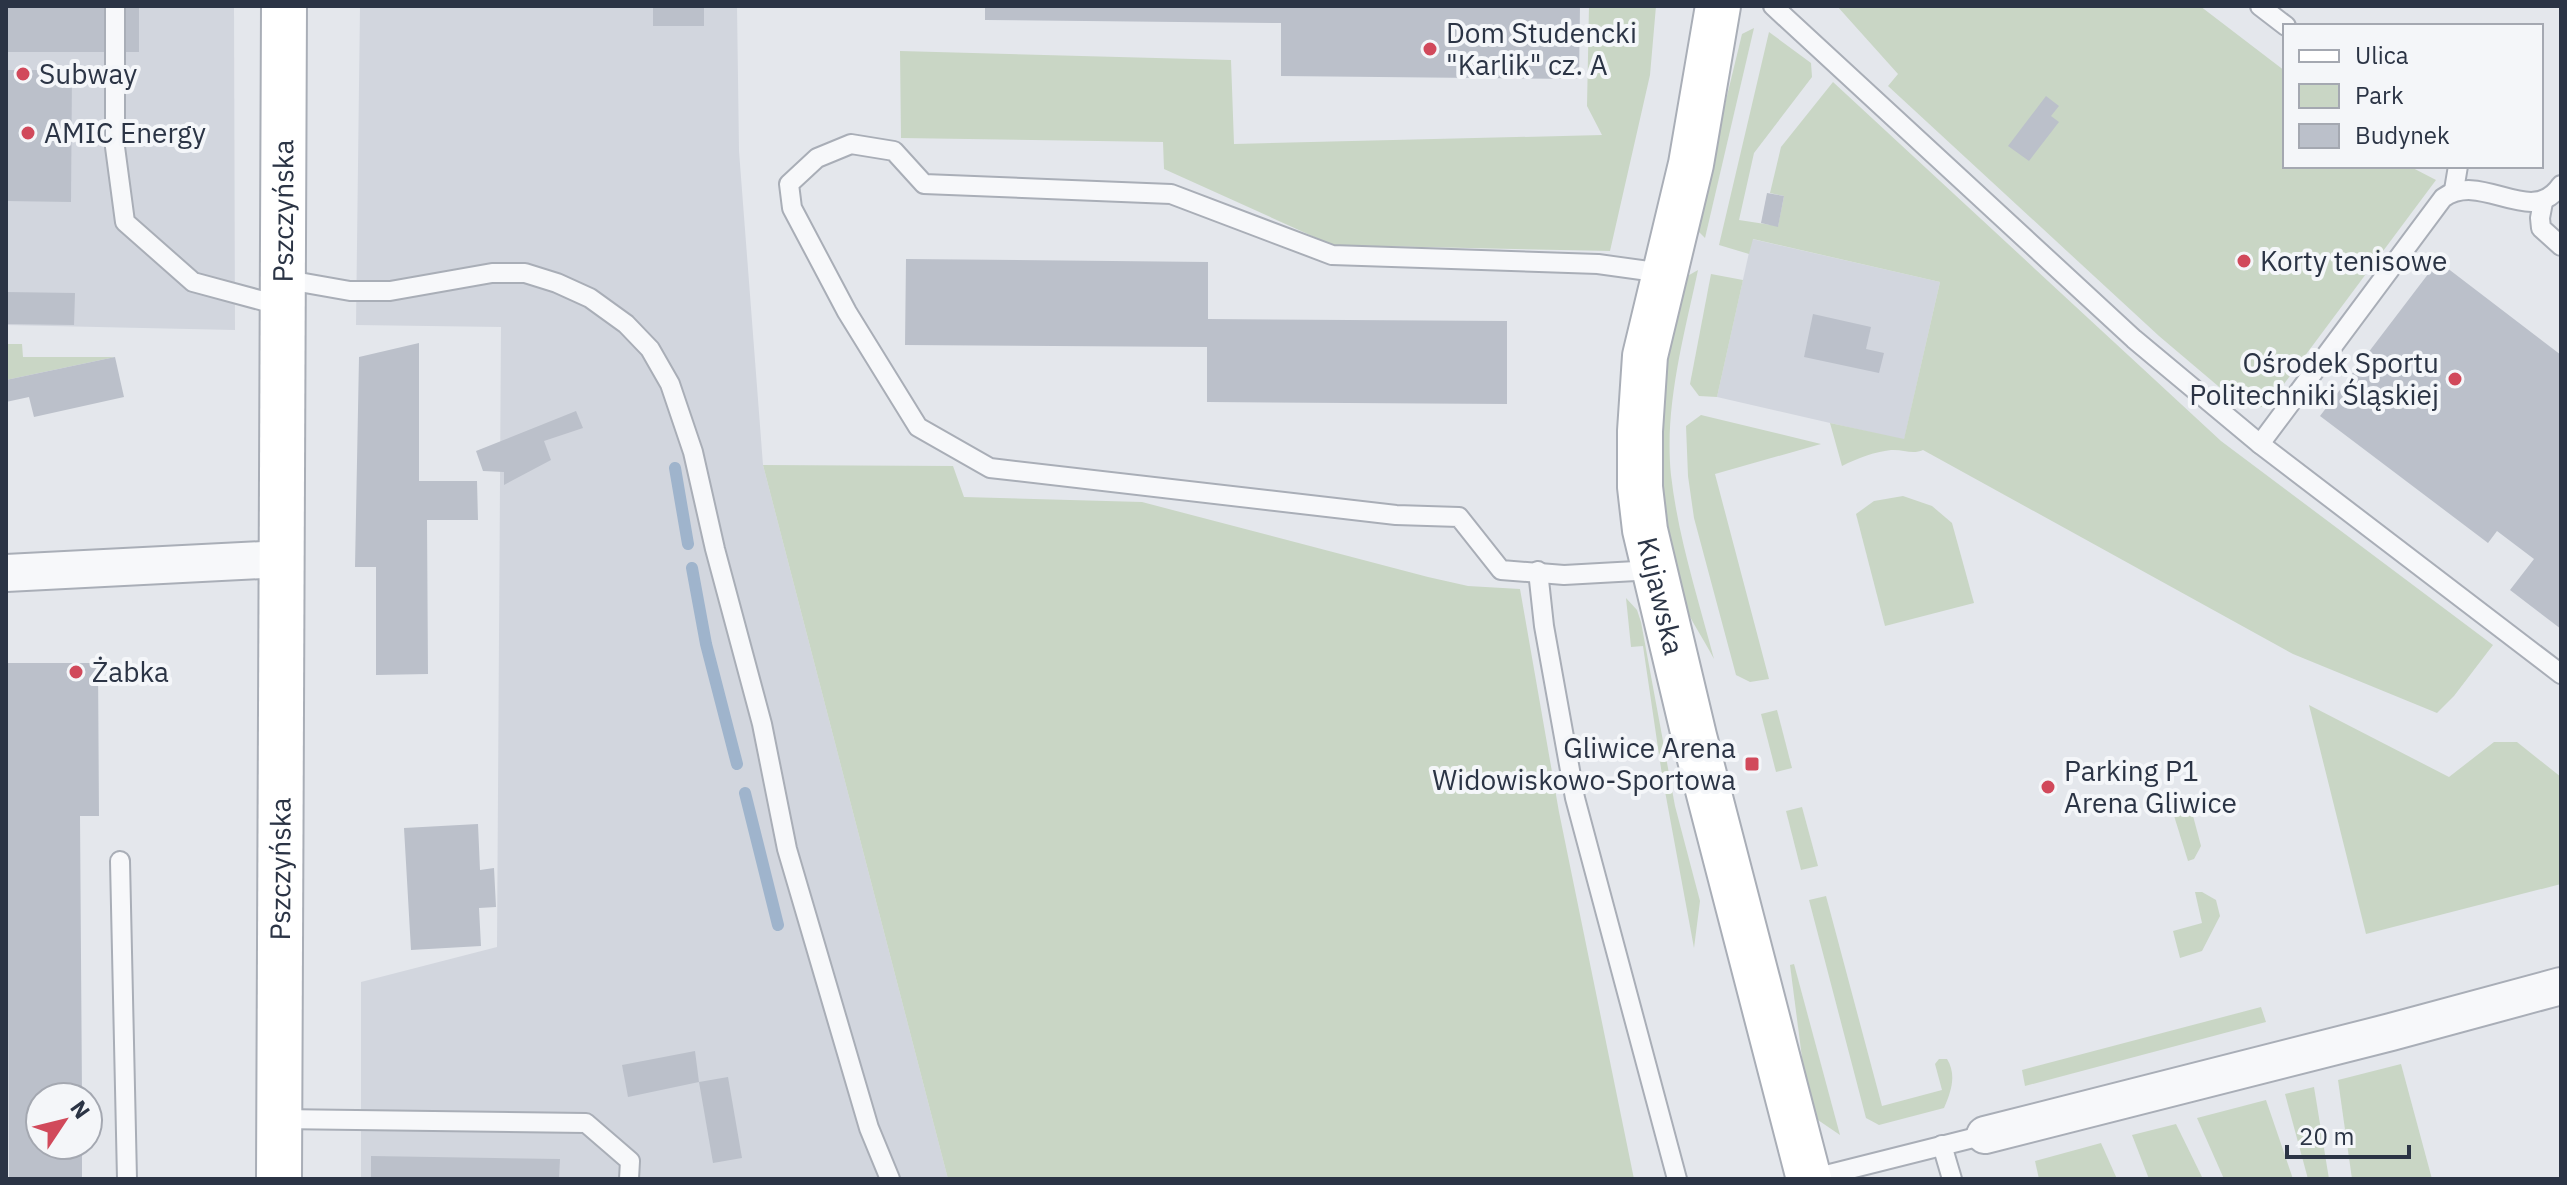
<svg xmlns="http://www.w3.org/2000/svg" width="2567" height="1185" font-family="'IBM Plex Sans',sans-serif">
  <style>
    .built { fill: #d2d6de }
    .green { fill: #c9d6c5 }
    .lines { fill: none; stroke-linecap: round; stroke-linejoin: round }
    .stream { stroke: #9fb4cc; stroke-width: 12 }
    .building { fill: #bbc0ca }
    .lane-casing { stroke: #a9aeb7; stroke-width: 22 }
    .street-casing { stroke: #a9aeb7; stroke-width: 40 }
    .secondary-casing { stroke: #a9aeb7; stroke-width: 48 }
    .lane { stroke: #f7f8fa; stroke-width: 18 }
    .street { stroke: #f7f8fa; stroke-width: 36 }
    .secondary { stroke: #fff; stroke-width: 44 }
    .poi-dot { fill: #d1495b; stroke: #f4f6f9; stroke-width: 3 }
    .labels { text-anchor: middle; stroke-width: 8; stroke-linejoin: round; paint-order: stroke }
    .poi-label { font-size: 28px; fill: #2b3445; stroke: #f4f6f9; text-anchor: start }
    .street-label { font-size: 28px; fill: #2b3445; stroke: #f4f6f9 }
  </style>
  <rect width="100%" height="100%" fill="#e4e7ec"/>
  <!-- built -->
  <g class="built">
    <polygon points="6,6 234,6 235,330 6,325"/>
    <polygon points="360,6 737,6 739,151 763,465 948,1179 361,1179 361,982 497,947 501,327 356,325"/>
    <polygon points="1752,239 1940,282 1904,440 1717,397"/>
  </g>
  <!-- green -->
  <g class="green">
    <polygon points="1589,6 1656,6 1650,75 1610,251 1332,245 1164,169 1163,142 901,138 900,51 1231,60 1234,144 1602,135 1587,106"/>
    <polygon points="1837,6 2200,6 2285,71 2285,166 2409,166 2436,180 2272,400 2262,407 2244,408 2159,336 1888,86 1898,74"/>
    <polygon points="1754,28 1705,238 1695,228 1742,34"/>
    <path d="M1769 32 1811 63 1812 77 1754 153 1739 220 1778 226 1784 196 1770 193 1781 147 1833 82 2221 441 2493 645 2454 696 2437 713 2293 654 1923 450C1912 455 1903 449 1891 450 1874 452 1858 458 1842 466L1830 423 1904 439 1940 282 1753 239 1749 254 1719 245Z"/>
    <path d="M1698 270C1684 336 1664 407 1671 475 1678 537 1698 598 1714 659 1702 636 1685 612 1677 588 1645 488 1661 378 1684 278Z"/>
    <polygon points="1711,274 1743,280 1717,397 1699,396 1690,384"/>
    <polygon points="6,344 22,344 23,357 115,357 6,380"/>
    <polygon points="1701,415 1821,444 1715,474 1769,679 1750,682 1736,675 1694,518 1688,476 1686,426"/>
    <polygon points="763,465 953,466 964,497 1142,502 1428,577 1468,586 1520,589 1559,812 1634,1179 948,1179"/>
    <polygon points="1903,496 1932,506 1952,523 1974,603 1885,626 1856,514 1874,501"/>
    <polygon points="1626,598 1637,610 1641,622 1675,806 1700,901 1694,948 1662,775 1643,646 1631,647"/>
    <polygon points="2309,705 2449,777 2494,742 2517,742 2561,777 2561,884 2366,934"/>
    <polygon points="1777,710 1792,768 1776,772 1761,714"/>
    <polygon points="2180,803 2192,812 2201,846 2194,859 2188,861 2171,806"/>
    <polygon points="1802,807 1818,866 1801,870 1786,811"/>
    <polygon points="2195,892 2202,892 2216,900 2220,916 2202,951 2180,958 2173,931 2202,923"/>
    <path d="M1826 896 1882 1106 1942 1090 1935 1064 1939 1059H1947C1957 1075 1951 1092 1944 1108L1879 1125 1866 1118 1809 900Z"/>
    <polygon points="1794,964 1840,1135 1815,1118 1804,1073 1790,965"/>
    <polygon points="2261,1007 2266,1022 2025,1086 2022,1070"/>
    <polygon points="2401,1064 2432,1179 2352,1179 2338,1080"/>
    <polygon points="2314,1087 2329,1179 2308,1179 2285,1094"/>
    <polygon points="2266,1100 2293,1179 2224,1179 2197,1118"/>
    <polygon points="2176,1124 2203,1179 2149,1179 2132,1135"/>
    <polygon points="2101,1143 2117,1179 2039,1179 2035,1161"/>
  </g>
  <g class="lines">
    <!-- stream -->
    <g class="stream">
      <polyline points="675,468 688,544"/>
      <polyline points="692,568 706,644 737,764"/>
      <polyline points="745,793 778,925"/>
    </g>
  </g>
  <!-- building -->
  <g class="building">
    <rect x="6" y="6" width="133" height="46"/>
    <rect x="653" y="6" width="51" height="20"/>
    <polygon points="985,6 1580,6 1579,79 1281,76 1281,23 985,20"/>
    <polygon points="6,70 72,70 71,202 6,201"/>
    <polygon points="2046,96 2059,106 2051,116 2059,122 2029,161 2008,146"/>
    <polygon points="1767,193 1784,196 1778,227 1761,223"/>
    <polygon points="906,259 1208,262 1208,319 1507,321 1507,404 1207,402 1207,347 905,345"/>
    <polygon points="2438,261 2561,355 2561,629 2510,590 2534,559 2497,531 2488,543 2320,416"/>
    <polygon points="6,292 75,293 74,325 6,324"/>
    <polygon points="1813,314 1871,327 1866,349 1884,353 1879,373 1804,357"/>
    <polygon points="419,343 419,481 477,481 478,520 427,520 428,674 376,675 376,567 355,567 359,357"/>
    <polygon points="115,357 124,397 34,417 29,397 6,402 6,380"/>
    <polygon points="576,411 583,428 544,441 551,460 504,485 504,472 483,471 476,451"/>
    <polygon points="6,663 98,663 99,816 80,816 82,1097 40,1097 40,1145 82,1145 82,1179 9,1179"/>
    <polygon points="478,824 480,870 494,868 496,907 479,908 481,946 411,950 404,828"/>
    <polygon points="695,1051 699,1082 728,1077 742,1158 713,1163 699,1082 628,1097 622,1065"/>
    <polygon points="371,1156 560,1159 559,1179 371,1179"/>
  </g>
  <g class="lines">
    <!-- lane casing -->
    <g class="lane-casing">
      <g id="lane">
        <polyline points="115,6 115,147 125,222 193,282 282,306"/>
        <path d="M1773 6 2134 339 2260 444 2443 198C2482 170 2531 229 2561 185"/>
        <polyline points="2260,6 2286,26"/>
        <polyline points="2454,190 2458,166"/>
        <polyline points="2543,202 2540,218 2541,228 2561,246"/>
        <polyline points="282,279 350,291 390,291 492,273 525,273 557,283 590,298 626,324 650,349 670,384 693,452 715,549 762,724 787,849 869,1128 890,1179"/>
        <polyline points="2260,444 2561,674"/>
        <polyline points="1654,570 1564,575 1501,570 1459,517 1396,515 990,468 918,427 847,312 792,208 789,184 817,158 851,144 894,151 924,184 1171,194 1332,255 1598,264 1663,273"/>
        <polyline points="1538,571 1544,626 1575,798 1677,1179"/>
        <polyline points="120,861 127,1179"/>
        <polyline points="279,1119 586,1123 630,1161 629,1179"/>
        <polyline points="1942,1145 1952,1179"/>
        <polyline points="1810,1179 1985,1135"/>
      </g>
    </g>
    <!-- street casing -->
    <g class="street-casing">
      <g id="street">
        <polyline points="6,573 282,559"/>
        <polyline points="1985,1135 2391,1032 2561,986"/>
      </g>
    </g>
    <!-- secondary casing -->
    <g class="secondary-casing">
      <g id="secondary">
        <path id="s1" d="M1718 6 1691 164 1645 356 1640 431V487L1645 530 1694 736 1809 1179"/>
        <path id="s2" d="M279 1179 284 6"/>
      </g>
    </g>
    <!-- lane -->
    <use href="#lane" class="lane"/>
    <!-- street -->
    <use href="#street" class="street"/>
    <!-- secondary -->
    <use href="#secondary" class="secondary"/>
  </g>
  <!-- markers -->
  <g class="poi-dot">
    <circle cx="1430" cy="49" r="8"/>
    <circle cx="23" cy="74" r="8"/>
    <circle cx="28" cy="133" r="8"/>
    <circle cx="2244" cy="261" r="8"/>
    <circle cx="2455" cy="379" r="8"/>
    <circle cx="76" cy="672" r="8"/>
    <rect x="1744" y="756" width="16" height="16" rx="4"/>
    <circle cx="2048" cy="787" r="8"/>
  </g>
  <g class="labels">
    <!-- poi labels -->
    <g class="poi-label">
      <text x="1446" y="43">Dom Studencki<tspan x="1446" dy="32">"Karlik" cz. A</tspan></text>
      <text x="39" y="84">Subway</text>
      <text x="44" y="143">AMIC Energy</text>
      <text x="2260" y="271">Korty tenisowe</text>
      <text x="2439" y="373" text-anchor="end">Ośrodek Sportu<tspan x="2439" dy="32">Politechniki Śląskiej</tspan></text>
      <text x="92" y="682">Żabka</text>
      <text x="1736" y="758" text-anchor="end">Gliwice Arena<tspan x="1736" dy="32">Widowiskowo-Sportowa</tspan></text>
      <text x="2064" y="781">Parking P1<tspan x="2064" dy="32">Arena Gliwice</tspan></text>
    </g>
    <!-- street labels -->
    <g class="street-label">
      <text dy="10" stroke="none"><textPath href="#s2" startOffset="968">Pszczyńska</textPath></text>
      <text dy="10" stroke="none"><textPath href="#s1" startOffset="600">Kujawska</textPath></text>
      <text dy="10" stroke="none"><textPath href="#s2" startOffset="310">Pszczyńska</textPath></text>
    </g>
  </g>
  <!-- border -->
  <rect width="2567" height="1185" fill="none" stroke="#2b3445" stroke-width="16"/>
  <!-- legend -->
  <rect x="2283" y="24" width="260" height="144" fill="#f4f6f9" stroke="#a4a8b1" stroke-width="2"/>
  <rect x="2299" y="50" width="40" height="12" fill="#ffffff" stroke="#a4a8b1" stroke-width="2"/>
  <text x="2355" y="64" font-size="24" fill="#2b3445">Ulica</text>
  <rect x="2299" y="84" width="40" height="24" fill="#c9d6c5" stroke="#a4a8b1" stroke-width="2"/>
  <text x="2355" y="104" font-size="24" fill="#2b3445">Park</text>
  <rect x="2299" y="124" width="40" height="24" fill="#bbc0ca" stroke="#a4a8b1" stroke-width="2"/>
  <text x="2355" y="144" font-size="24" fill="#2b3445">Budynek</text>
  <!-- north arrow -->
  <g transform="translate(64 1121) rotate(55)"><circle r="38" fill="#f4f6f9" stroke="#a4a8b1" stroke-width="2"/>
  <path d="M0-6L14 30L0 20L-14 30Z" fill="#d1495b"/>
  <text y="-12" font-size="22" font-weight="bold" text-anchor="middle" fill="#2b3445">N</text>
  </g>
  <!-- scale -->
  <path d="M2287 1145v12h122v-12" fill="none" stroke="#2b3445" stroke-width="4"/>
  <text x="2299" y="1145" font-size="24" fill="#2b3445" stroke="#f4f6f9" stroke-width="6" paint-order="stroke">20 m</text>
</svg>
